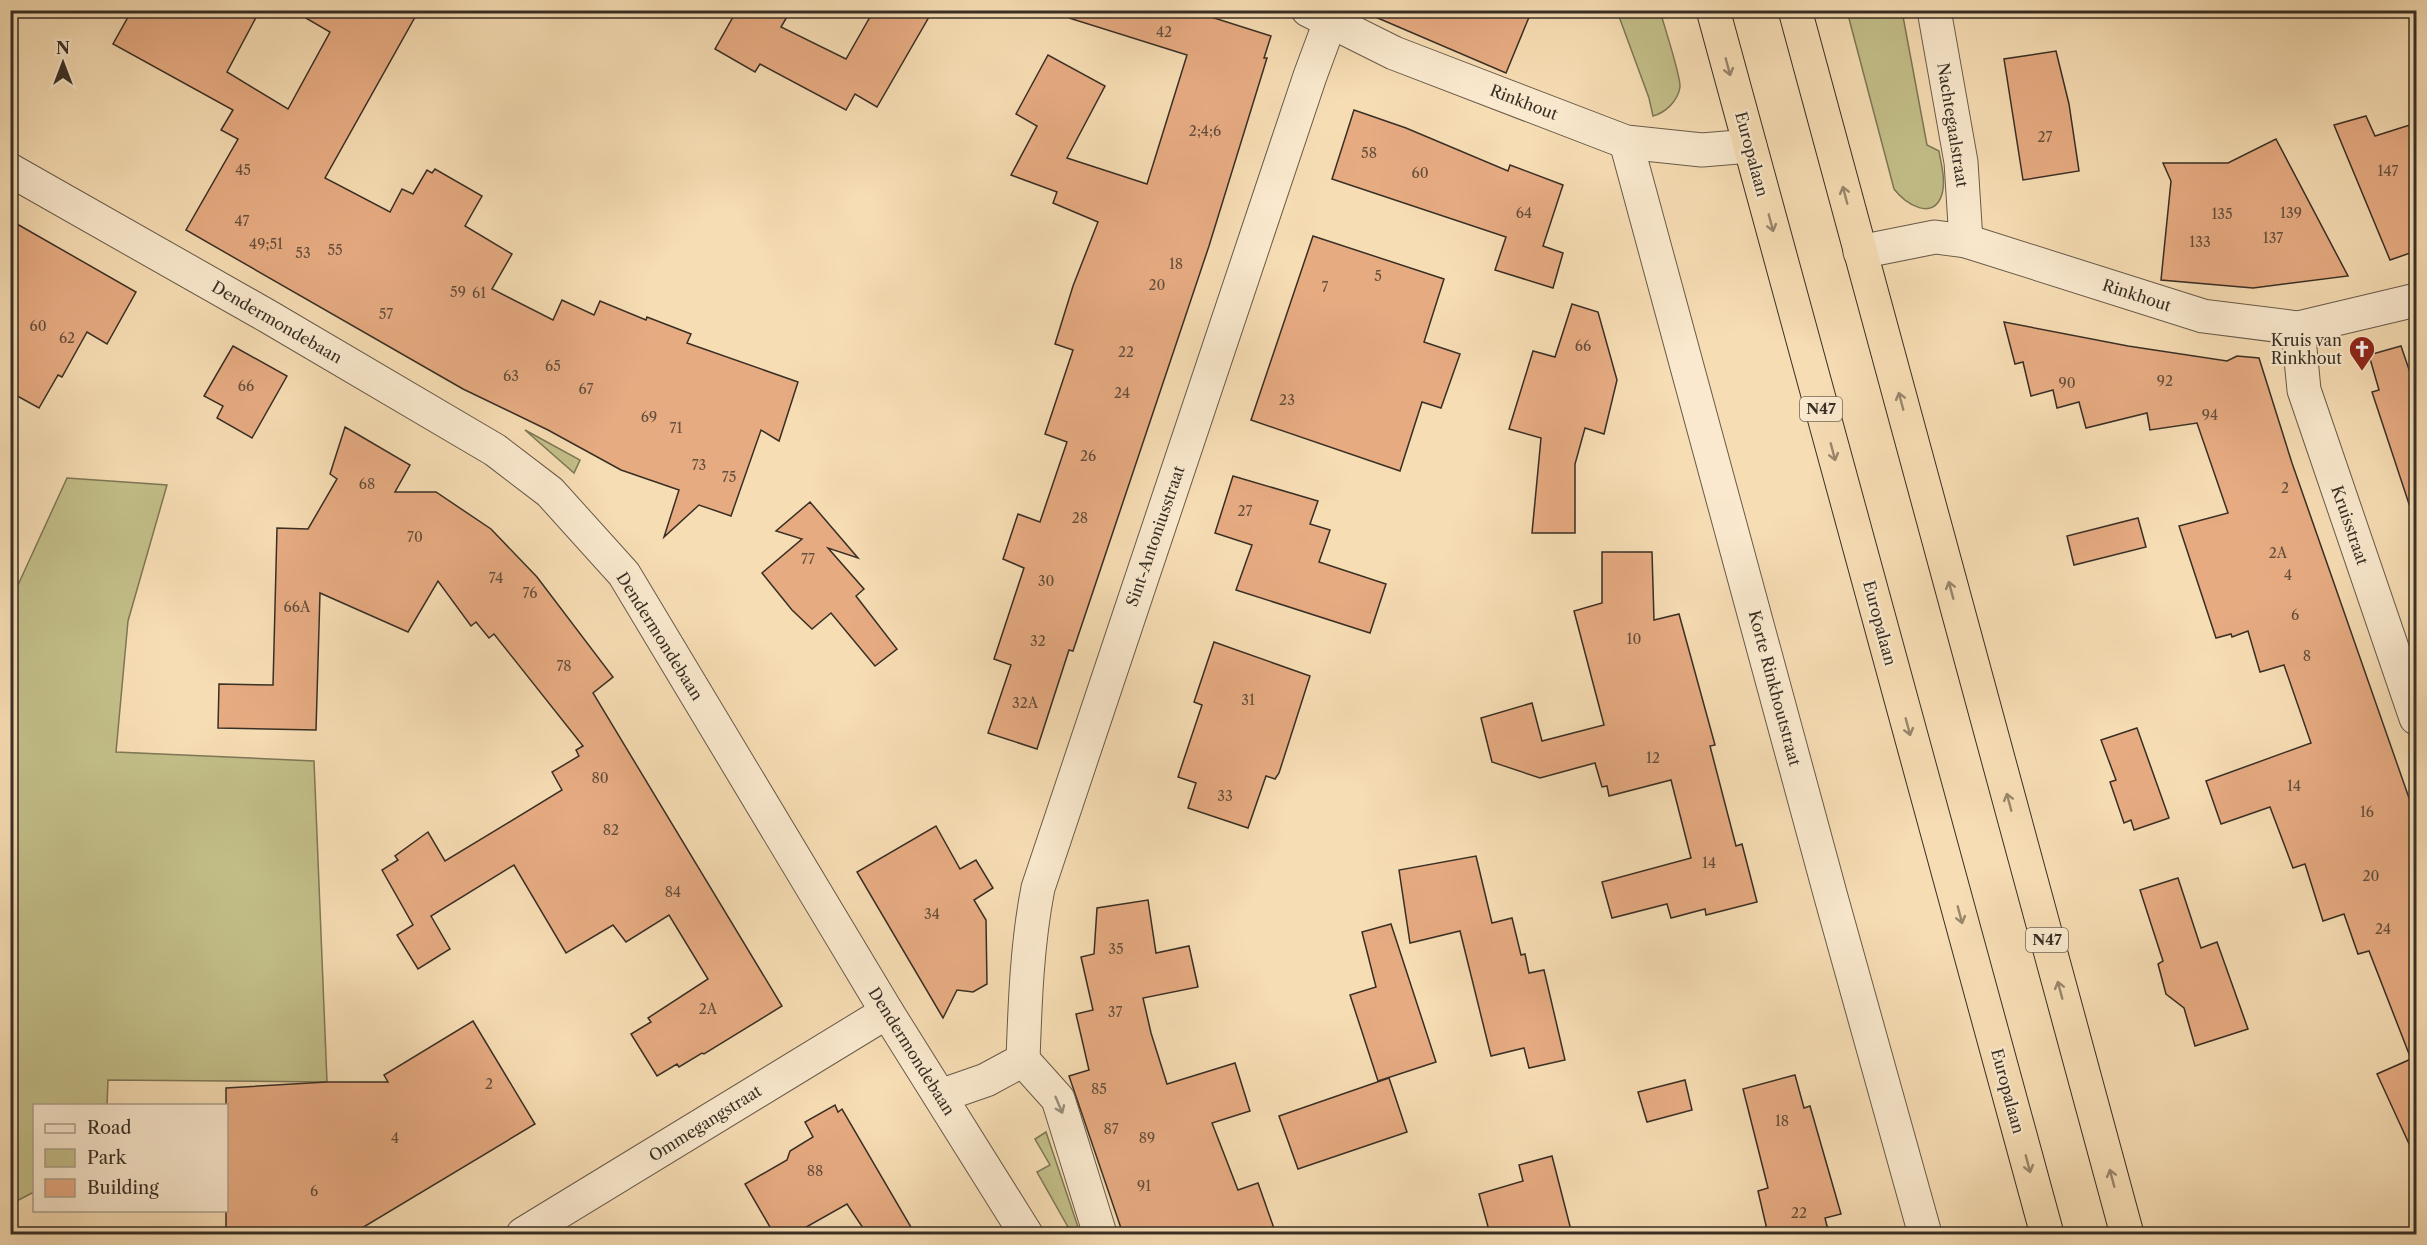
<svg xmlns="http://www.w3.org/2000/svg" width="2427" height="1245" font-family="'Libre Caslon Text',serif">
  <style>
    .green { fill: #c3bf89; stroke: #7e7757; stroke-width: 1.5 }
    .building { fill: #e7ab82; stroke: #382f25; stroke-width: 1.5 }
    .lines { fill: none; stroke-linecap: round; stroke-linejoin: round }
    .minor-casing { stroke: #685a49; stroke-width: 35 }
    .tertiary-casing { stroke: #685a49; stroke-width: 35 }
    .trunk-casing { stroke: #382f25; stroke-width: 35 }
    .minor { stroke: #fae9ce; stroke-width: 33 }
    .tertiary { stroke: #fae9ce; stroke-width: 33 }
    .trunk { stroke: #f7ddb4; stroke-width: 33 }
    .oneway { stroke: #98866c }
    .oneway2 { stroke: #998c7a }
    .labels { text-anchor: middle; stroke-width: 4.5; stroke-linejoin: round; paint-order: stroke }
    .number-label { font-size: 14px; fill: #644e3c }
    .shield { fill: #fae9ce; stroke: #726758; stroke-width: 1.5 }
    .shield-label { font-size: 15px; font-weight: bold; fill: #382f25 }
    .street-label { font-size: 16px; fill: #382f25; stroke: #fae9ce }
    .poi-label { font-size: 16px; fill: #382f25; stroke: #fae9ce; text-anchor: end }
  </style>
  <rect width="100%" height="100%" fill="#f7ddb4"/>
  <filter id="stains"><feTurbulence type="fractalNoise" baseFrequency=".00333" numOctaves="4"/><feColorMatrix values="0 0 0 0 .2 0 0 0 0 .09 0 0 0 0 .02 0 0 0 .5 -.17"/></filter>
  <radialGradient id="worn" r=".72"><stop offset=".6" stop-color="#630" stop-opacity="0"/><stop offset="1" stop-color="#630" stop-opacity=".3"/></radialGradient>
  <!-- green -->
  <g class="green">
    <path d="M1617 11H1660C1664 25 1681 77 1680 87 1678 101 1665 113 1653 116L1649 98Z"/>
    <path d="M1847 11H1902L1927 145 1939 151C1941 164 1946 180 1942 194 1934 222 1905 204 1894 189Z"/>
    <polygon points="525,430 580,460 574,473"/>
    <polygon points="67,478 167,485 128,621 116,752 314,761 327,1082 108,1080 107,1105 34,1106 34,1192 11,1204 11,584 18,585"/>
    <polygon points="1046,1132 1079,1230 1087,1234 1072,1234 1037,1172 1050,1165 1035,1139"/>
  </g>
  <!-- building -->
  <g class="building">
    <polygon points="132,10 260,10 227,72 288,109 330,32 292,10 419,10 325,178 390,212 402,189 413,194 427,170 432,173 435,169 482,196 465,226 512,254 492,289 553,320 562,300 594,315 600,301 646,320 647,317 691,334 687,343 798,382 779,441 761,430 731,516 699,505 664,537 679,490 621,470 548,430 463,389 186,230 238,139 221,130 233,110 113,44"/>
    <polygon points="737,10 791,10 781,27 846,59 874,10 933,10 877,107 855,94 846,110 760,64 755,72 715,49"/>
    <polygon points="1070,10 1189,10 1271,36 1264,58 1267,58 1209,246 1073,651 1069,650 1037,749 988,733 1011,665 994,659 1024,568 1003,559 1018,514 1040,522 1067,442 1045,434 1073,350 1055,344 1073,286 1098,222 1053,203 1057,192 1011,175 1037,126 1016,114 1048,55 1105,86 1067,158 1147,184 1187,55 1069,18"/>
    <polygon points="1359,10 1532,10 1506,73"/>
    <polygon points="2056,51 2069,104 2079,171 2023,180 2004,59"/>
    <polygon points="1354,110 1406,128 1508,171 1510,165 1563,185 1543,246 1563,253 1553,288 1495,270 1506,237 1332,179"/>
    <polygon points="2366,116 2375,136 2416,123 2416,251 2390,260 2334,125"/>
    <polygon points="2276,139 2348,276 2253,288 2161,280 2171,181 2163,163 2228,163"/>
    <polygon points="10,220 136,292 107,344 87,332 62,377 58,375 39,408 10,392"/>
    <polygon points="1313,236 1444,279 1424,342 1460,354 1441,408 1422,402 1400,471 1251,420"/>
    <polygon points="1572,304 1598,312 1617,380 1604,434 1585,428 1575,464 1575,533 1532,533 1541,438 1509,429 1533,351 1555,357"/>
    <polygon points="2004,322 2128,346 2227,361 2237,356 2259,358 2292,463 2416,818 2416,1159 2377,1074 2411,1059 2369,951 2358,954 2344,914 2323,921 2305,864 2293,868 2270,807 2221,824 2206,781 2311,743 2284,665 2260,672 2248,631 2232,637 2231,634 2216,638 2179,526 2228,513 2197,423 2150,430 2147,413 2086,428 2079,402 2057,408 2053,390 2031,396 2023,362 2015,364"/>
    <polygon points="233,346 287,376 252,438 217,418 223,406 204,396"/>
    <polygon points="2401,346 2416,390 2416,506 2410,507 2372,392 2379,390 2369,355"/>
    <polygon points="345,427 410,465 395,492 436,492 491,529 537,577 613,677 593,693 782,1006 704,1054 702,1053 679,1067 677,1064 657,1076 631,1034 651,1022 648,1018 708,979 669,915 626,942 613,925 566,953 514,865 431,916 450,949 418,969 397,935 413,925 382,870 398,860 395,856 428,832 445,861 562,790 552,772 579,756 576,750 583,746 494,634 489,638 476,622 471,626 438,581 408,632 320,593 316,730 218,728 219,684 273,685 277,528 308,529 337,479 330,474"/>
    <polygon points="1233,476 1318,501 1310,524 1330,530 1319,562 1386,584 1370,633 1236,590 1252,545 1215,533"/>
    <polygon points="810,502 858,558 828,548 864,589 856,596 897,649 875,666 831,613 812,629 792,610 762,573 802,539 776,531"/>
    <polygon points="2138,518 2146,547 2074,565 2067,536"/>
    <polygon points="1602,552 1652,552 1654,620 1679,614 1715,745 1710,746 1736,846 1742,844 1757,902 1706,915 1705,909 1671,918 1667,904 1612,918 1602,882 1691,858 1671,780 1609,796 1607,786 1602,787 1595,763 1540,778 1492,762 1481,718 1532,703 1542,741 1604,725 1574,611 1602,603"/>
    <polygon points="1214,642 1310,676 1279,773 1275,779 1266,776 1248,828 1188,808 1196,783 1178,777 1202,705 1194,702"/>
    <polygon points="2137,728 2169,818 2134,830 2131,820 2124,823 2110,782 2116,780 2101,740"/>
    <polygon points="936,826 960,869 976,860 993,888 974,900 986,920 987,984 973,992 957,990 943,1018 857,872"/>
    <polygon points="1476,856 1492,923 1512,918 1521,955 1525,954 1529,973 1544,970 1565,1060 1529,1068 1524,1048 1491,1056 1460,931 1410,943 1399,870"/>
    <polygon points="2178,878 2201,948 2217,942 2248,1029 2195,1046 2184,1008 2166,994 2158,964 2163,961 2140,890"/>
    <polygon points="1148,900 1156,953 1189,946 1198,987 1143,998 1151,1033 1167,1084 1235,1063 1250,1111 1212,1123 1238,1190 1258,1183 1276,1234 1123,1234 1069,1076 1089,1070 1076,1014 1093,1010 1081,957 1094,954 1097,908"/>
    <polygon points="1391,924 1436,1062 1378,1081 1350,995 1376,987 1362,932"/>
    <polygon points="473,1021 535,1124 352,1234 226,1234 226,1088 327,1082 388,1082 384,1075"/>
    <polygon points="1795,1075 1804,1108 1810,1106 1841,1214 1825,1218 1829,1234 1768,1234 1758,1191 1768,1188 1743,1089"/>
    <polygon points="1389,1078 1407,1132 1298,1169 1279,1116"/>
    <polygon points="1685,1080 1692,1110 1647,1122 1638,1092"/>
    <polygon points="835,1105 838,1112 842,1109 915,1234 867,1234 847,1204 794,1234 774,1234 745,1184 787,1160 790,1151 813,1137 805,1122"/>
    <polygon points="1552,1156 1572,1234 1490,1234 1479,1194 1523,1181 1519,1165"/>
  </g>
  <g class="lines">
    <!-- minor casing -->
    <g class="minor-casing">
      <g id="minor">
        <polyline points="1308,10 1394,53 1626,142 1702,150 1750,146"/>
        <polyline points="1934,10 1961,162 1966,241"/>
        <polyline points="1626,142 1831,897 1925,1234"/>
        <polyline points="1860,252 1935,237 1966,241 2203,316 2298,328 2416,300"/>
        <polyline points="2298,328 2304,390 2416,718"/>
        <polyline points="1023,1060 1058,1099 1100,1234"/>
        <path d="M940 1096 986 1080 1023 1060C1025 1002 1027 944 1038 888L1310 76 1330 22"/>
        <polyline points="523,1234 887,1012"/>
      </g>
    </g>
    <!-- tertiary casing -->
    <g class="tertiary-casing">
      <polyline id="tertiary" points="10,170 269,317 495,450 550,492 624,574 887,1012 1026,1234"/>
    </g>
    <!-- trunk casing -->
    <g class="trunk-casing">
      <g id="trunk">
        <polyline points="1713,10 2047,1234"/>
        <polyline points="1795,10 2127,1234"/>
      </g>
    </g>
    <!-- minor -->
    <use href="#minor" class="minor"/>
    <!-- tertiary -->
    <use href="#tertiary" class="tertiary"/>
    <!-- trunk -->
    <use href="#trunk" class="trunk"/>
  </g>
  <!-- one-way arrows -->
  <defs><path id="oneway-shaft" d="M-6 0H5M1.5-3L5.5 0L1.5 3" fill="none" stroke-width="1.6" stroke-linecap="round" stroke-linejoin="round" transform="scale(1.5)"/></defs>
  <g class="oneway">
    <use href="#oneway-shaft" transform="translate(1728 67) rotate(75)"/>
    <use href="#oneway-shaft" transform="translate(1845 195) rotate(-105)"/>
    <use href="#oneway-shaft" transform="translate(1771 223) rotate(75)"/>
    <use href="#oneway-shaft" transform="translate(1901 401) rotate(-105)"/>
    <use href="#oneway-shaft" transform="translate(1833 452) rotate(75)"/>
    <use href="#oneway-shaft" transform="translate(1951 590) rotate(-105)"/>
    <use href="#oneway-shaft" transform="translate(1908 727) rotate(75)"/>
    <use href="#oneway-shaft" transform="translate(2009 802) rotate(-105)"/>
    <use href="#oneway-shaft" transform="translate(1960 915) rotate(75)"/>
    <use href="#oneway-shaft" transform="translate(2060 990) rotate(-105)"/>
    <use href="#oneway-shaft" transform="translate(2028 1164) rotate(75)"/>
    <use href="#oneway-shaft" transform="translate(2112 1178) rotate(-105)"/>
  </g>
  <use class="oneway2" href="#oneway-shaft" transform="translate(1059 1105) rotate(67)"/>
  <!-- icons -->
  <defs>
    <g id="church-pin" transform="scale(1.35)"><path d="M0 17L-7.5 6A9.5 9.5 0 1 1 7.5 6Z" fill="#8f2418" stroke="#fae9ce"/><path d="M-1.2-6h2.4v3.5h3.3v2.4h-3.3V6h-2.4V-.1h-3.3v-2.4h3.3Z" fill="#fff"/></g>
  </defs>
  <g fill-rule="evenodd">
    <use href="#church-pin" x="2362" y="349"/>
  </g>
  <g class="labels">
    <!-- number labels -->
    <g class="number-label">
      <text x="1164" y="37">42</text>
      <text x="1205" y="136">2;4;6</text>
      <text x="2045" y="142">27</text>
      <text x="1369" y="158">58</text>
      <text x="243" y="175">45</text>
      <text x="2388" y="176">147</text>
      <text x="1420" y="178">60</text>
      <text x="1524" y="218">64</text>
      <text x="2291" y="218">139</text>
      <text x="2222" y="219">135</text>
      <text x="242" y="226">47</text>
      <text x="2273" y="243">137</text>
      <text x="2200" y="247">133</text>
      <text x="266" y="249">49;51</text>
      <text x="335" y="255">55</text>
      <text x="303" y="258">53</text>
      <text x="1176" y="269">18</text>
      <text x="1378" y="281">5</text>
      <text x="1157" y="290">20</text>
      <text x="1325" y="292">7</text>
      <text x="458" y="297">59</text>
      <text x="479" y="298">61</text>
      <text x="386" y="319">57</text>
      <text x="38" y="331">60</text>
      <text x="67" y="343">62</text>
      <text x="1583" y="351">66</text>
      <text x="1126" y="357">22</text>
      <text x="553" y="371">65</text>
      <text x="511" y="381">63</text>
      <text x="2165" y="386">92</text>
      <text x="2067" y="388">90</text>
      <text x="246" y="391">66</text>
      <text x="586" y="394">67</text>
      <text x="1122" y="398">24</text>
      <text x="1287" y="405">23</text>
      <text x="2210" y="420">94</text>
      <text x="649" y="422">69</text>
      <text x="676" y="433">71</text>
      <text x="1088" y="461">26</text>
      <text x="699" y="470">73</text>
      <text x="729" y="482">75</text>
      <text x="367" y="489">68</text>
      <text x="2285" y="493">2</text>
      <text x="1245" y="516">27</text>
      <text x="1080" y="523">28</text>
      <text x="415" y="542">70</text>
      <text x="2278" y="558">2A</text>
      <text x="808" y="564">77</text>
      <text x="2288" y="580">4</text>
      <text x="496" y="583">74</text>
      <text x="1046" y="586">30</text>
      <text x="530" y="598">76</text>
      <text x="297" y="612">66A</text>
      <text x="2295" y="620">6</text>
      <text x="1634" y="644">10</text>
      <text x="1038" y="646">32</text>
      <text x="2307" y="661">8</text>
      <text x="564" y="671">78</text>
      <text x="1248" y="705">31</text>
      <text x="1025" y="708">32A</text>
      <text x="1653" y="763">12</text>
      <text x="600" y="783">80</text>
      <text x="2294" y="791">14</text>
      <text x="1225" y="801">33</text>
      <text x="2367" y="817">16</text>
      <text x="611" y="835">82</text>
      <text x="1709" y="868">14</text>
      <text x="2371" y="881">20</text>
      <text x="673" y="897">84</text>
      <text x="932" y="919">34</text>
      <text x="2383" y="934">24</text>
      <text x="1116" y="954">35</text>
      <text x="708" y="1014">2A</text>
      <text x="1115" y="1017">37</text>
      <text x="489" y="1089">2</text>
      <text x="1099" y="1094">85</text>
      <text x="1782" y="1126">18</text>
      <text x="1111" y="1134">87</text>
      <text x="395" y="1143">4</text>
      <text x="1147" y="1143">89</text>
      <text x="815" y="1176">88</text>
      <text x="1144" y="1191">91</text>
      <text x="314" y="1196">6</text>
      <text x="1799" y="1218">22</text>
    </g>
    <!-- shield labels -->
    <g class="shield">
      <rect x="1800" y="397" width="42" height="24" rx="4.5"/>
      <rect x="2026" y="928" width="42" height="24" rx="4.5"/>
    </g>
    <g class="shield-label">
      <text x="1821" y="414">N47</text>
      <text x="2047" y="945">N47</text>
    </g>
    <!-- street labels -->
    <g class="street-label">
      <text transform="translate(1524 102) rotate(21)" y="6">Rinkhout</text>
      <text transform="translate(1953 125) rotate(81)" y="6">Nachtegaalstraat</text>
      <text transform="translate(1752 154) rotate(75)" y="6">Europalaan</text>
      <text transform="translate(2137 295) rotate(18)" y="6">Rinkhout</text>
      <text transform="translate(277 322) rotate(30)" y="6">Dendermondebaan</text>
      <text transform="translate(2350 525) rotate(71)" y="6">Kruisstraat</text>
      <text transform="translate(1155 536) rotate(-71)" y="6">Sint-Antoniusstraat</text>
      <text transform="translate(1880 623) rotate(75)" y="6">Europalaan</text>
      <text transform="translate(660 636) rotate(58)" y="6">Dendermondebaan</text>
      <text transform="translate(1775 688) rotate(75)" y="6">Korte Rinkhoutstraat</text>
      <text transform="translate(912 1051) rotate(58)" y="6">Dendermondebaan</text>
      <text transform="translate(2008 1091) rotate(75)" y="6">Europalaan</text>
      <text transform="translate(705 1123) rotate(-32)" y="6">Ommegangstraat</text>
    </g>
    <!-- poi labels -->
    <g class="poi-label">
      <text x="2342" y="346">Kruis van<tspan x="2342" dy="18">Rinkhout</tspan></text>
    </g>
  </g>
  <!-- margin -->
  <rect width="2427" height="1245" fill="none" stroke="#f7ddb4" stroke-width="36"/>
  <rect x="12" y="12" width="2403" height="1221" fill="none" stroke="#382f25" stroke-width="3"/>
  <rect x="18" y="18" width="2391" height="1209" fill="none" stroke="#382f25" stroke-width="1.5"/>
  <!-- legend -->
  <rect x="33" y="1104" width="195" height="108" fill="#fae9ce" stroke="#ac9f8a" stroke-width="1.5"/>
  <rect x="45" y="1124" width="30" height="9" fill="#fae9ce" stroke="#ac9f8a" stroke-width="1.5"/>
  <text x="87" y="1134" font-size="18" fill="#382f25">Road</text>
  <rect x="45" y="1149" width="30" height="18" fill="#c3bf89" stroke="#ac9f8a" stroke-width="1.5"/>
  <text x="87" y="1164" font-size="18" fill="#382f25">Park</text>
  <rect x="45" y="1179" width="30" height="18" fill="#e7ab82" stroke="#ac9f8a" stroke-width="1.5"/>
  <text x="87" y="1194" font-size="18" fill="#382f25">Building</text>
  <!-- north arrow -->
  <g transform="translate(63 63)" stroke="#fae9ce" stroke-width="4.5" paint-order="stroke">
  <path d="M0-4.5L10 22L0 15L-10 22Z" fill="#382f25"/>
  <text y="-9" font-size="16" font-weight="bold" text-anchor="middle" fill="#382f25">N</text>
  </g>
  <rect width="100%" height="100%" filter="url(#stains)"/>
  <rect width="100%" height="100%" fill="url(#worn)"/>
</svg>
